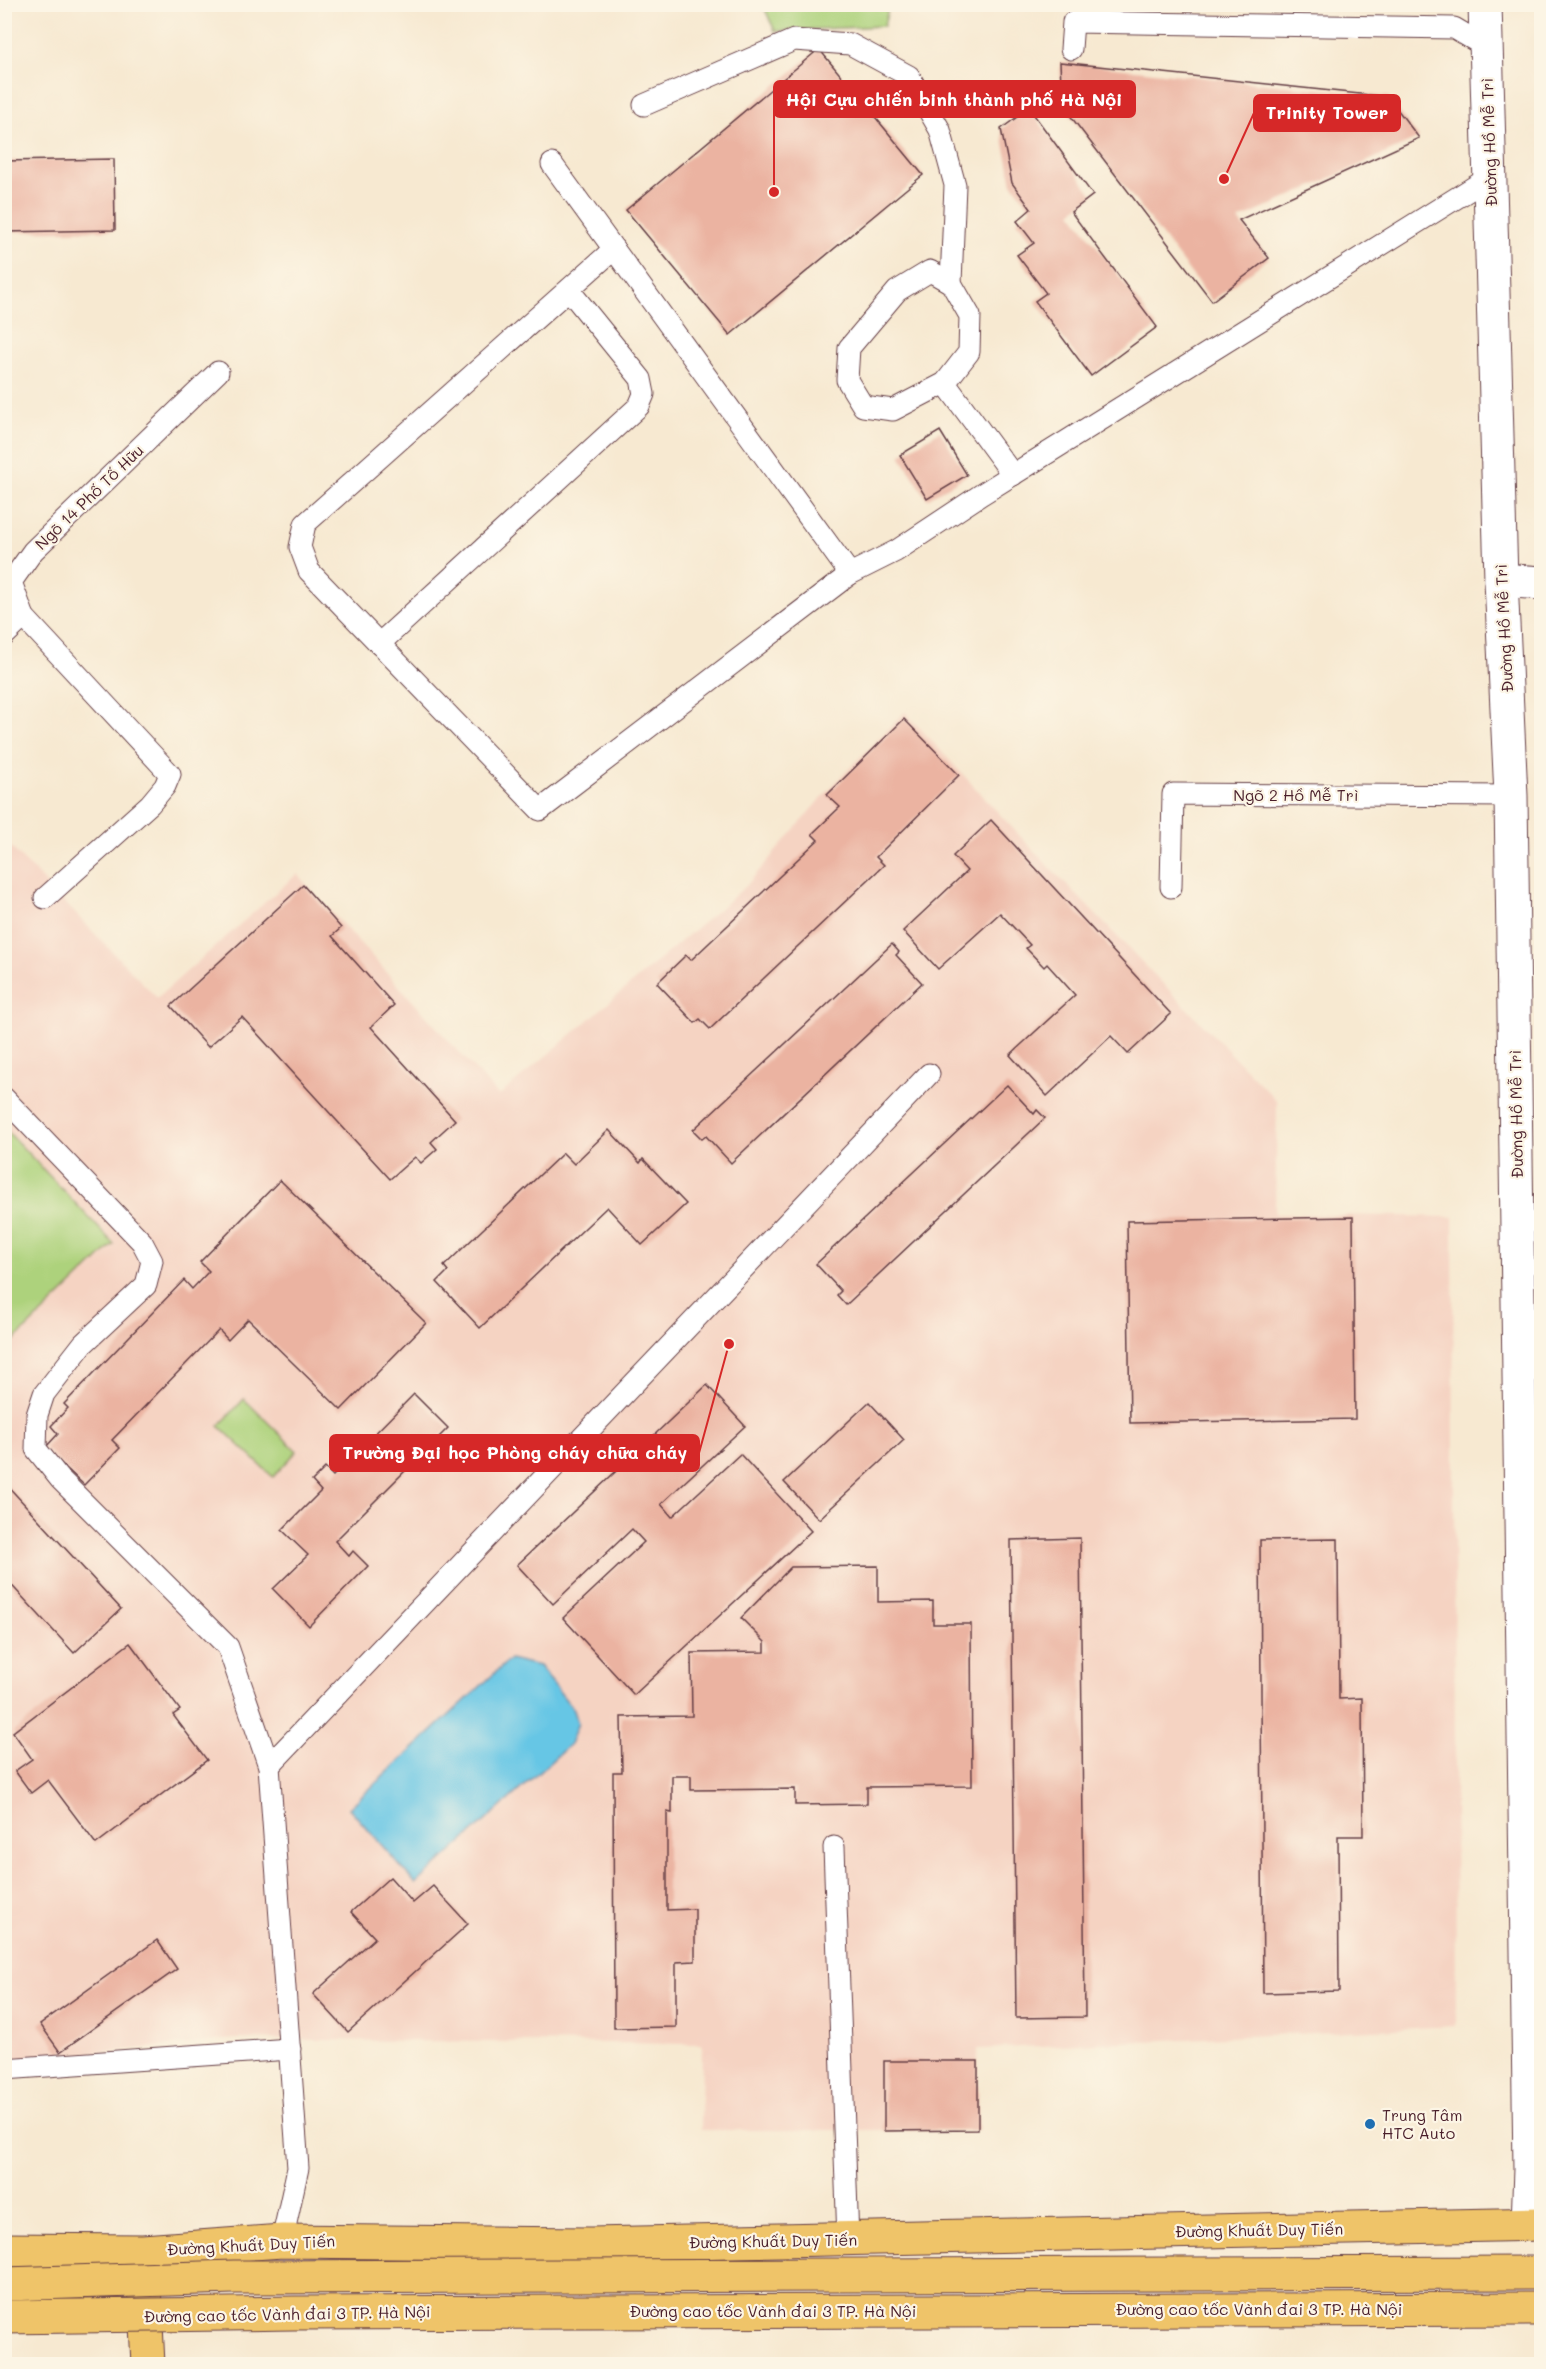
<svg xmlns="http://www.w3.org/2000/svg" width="1546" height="2369" font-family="Mali,sans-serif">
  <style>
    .built { fill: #f5d3c2 }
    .green { fill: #add27b; stroke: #7c7853; stroke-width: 1.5 }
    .water { fill: #66c6e5; stroke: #587288; stroke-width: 1.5 }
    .building { fill: #ebb3a1 }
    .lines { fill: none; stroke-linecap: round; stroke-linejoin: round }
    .lane-casing { stroke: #643d44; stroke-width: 23 }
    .street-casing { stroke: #643d44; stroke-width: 35 }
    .primary-casing { stroke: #643d44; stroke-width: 35 }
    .highway-casing { stroke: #643d44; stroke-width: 35 }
    .lane { stroke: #fff; stroke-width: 21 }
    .street { stroke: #fff; stroke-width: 33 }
    .primary { stroke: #efc469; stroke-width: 33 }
    .highway { stroke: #efc469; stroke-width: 33 }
    .highway-bridge-casing { stroke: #643d44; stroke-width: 35; stroke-linecap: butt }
    .highway-bridge { stroke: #efc469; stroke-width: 33 }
    .poi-dot { fill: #1f6fb2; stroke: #fcf5e5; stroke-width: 2 }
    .labels { text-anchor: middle; stroke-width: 4.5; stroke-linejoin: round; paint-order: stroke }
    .street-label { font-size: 16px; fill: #4a1f2b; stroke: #fcf5e5 }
    .poi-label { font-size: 16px; fill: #4a1f2b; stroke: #fcf5e5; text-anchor: start }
    .leader { fill: none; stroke: #d62828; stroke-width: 2 }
    .callout-dot { fill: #d62828; stroke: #fcf5e5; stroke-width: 2 }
    .callout { fill: #d62828; stroke: #d62828; stroke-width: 2 }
    .callout-label { font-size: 18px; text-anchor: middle; font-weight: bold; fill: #fff }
  </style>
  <rect width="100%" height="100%" fill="#fcf5e5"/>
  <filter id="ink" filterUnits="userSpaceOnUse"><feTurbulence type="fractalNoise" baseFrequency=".0167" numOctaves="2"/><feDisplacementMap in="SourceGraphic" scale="12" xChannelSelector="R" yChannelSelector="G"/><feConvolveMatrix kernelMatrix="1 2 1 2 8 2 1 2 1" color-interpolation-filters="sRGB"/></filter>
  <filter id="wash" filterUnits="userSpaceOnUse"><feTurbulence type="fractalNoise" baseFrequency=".008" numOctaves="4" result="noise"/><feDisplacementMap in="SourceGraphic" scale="24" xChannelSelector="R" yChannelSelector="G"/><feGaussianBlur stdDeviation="1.35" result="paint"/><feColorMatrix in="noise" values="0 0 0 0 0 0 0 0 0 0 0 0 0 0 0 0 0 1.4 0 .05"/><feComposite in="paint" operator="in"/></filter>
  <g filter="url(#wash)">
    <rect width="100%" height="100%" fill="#f7e9d1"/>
    <!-- built -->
    <polygon class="built" points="905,712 1030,847 1277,1101 1275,1214 1453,1217 1456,2026 978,2049 978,2130 701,2130 702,2044 235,2039 5,2062 4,840 157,998 297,874 499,1096 745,887 835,783"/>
    <!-- green -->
    <g class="green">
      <polygon points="763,5 889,5 884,26 775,31"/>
      <polygon points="5,1129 114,1244 5,1349"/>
      <polygon points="244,1399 297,1451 273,1477 219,1426"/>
    </g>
    <!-- water -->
    <polygon class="water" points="510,1659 539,1666 574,1710 578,1723 570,1744 416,1884 349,1808"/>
    <g id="blocks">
      <!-- building -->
      <g class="building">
        <polygon points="819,49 923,175 730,335 626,210"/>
        <polygon points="1060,62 1388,97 1419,138 1239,220 1269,258 1212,301 1062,105"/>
        <polygon points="1029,108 1093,195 1071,212 1157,327 1091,376 1035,301 1046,293 1017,255 1034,243 1017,221 1031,209 1012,183 1001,129"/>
        <polygon points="114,159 115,230 4,232 4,161"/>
        <polygon points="940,431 967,475 927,499 900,455"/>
        <polygon points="904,719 959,775 876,857 884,865 710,1029 700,1019 695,1023 657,983 686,955 691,960 818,840 812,834 840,807 827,795"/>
        <polygon points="991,820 1171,1014 1128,1054 1111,1036 1047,1096 1010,1055 1075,995 1047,964 1044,967 1026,948 1030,945 1000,913 938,969 903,931 967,871 953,856"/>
        <polygon points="303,885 341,928 332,936 394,1005 371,1027 455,1120 431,1142 437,1149 421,1163 415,1157 390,1179 242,1017 208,1047 171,1006"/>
        <polygon points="892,944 899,952 896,955 922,983 731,1163 706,1136 702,1139 693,1130"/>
        <polygon points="1007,1085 1034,1114 1037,1110 1045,1118 846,1305 837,1295 841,1291 816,1264"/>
        <polygon points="609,1130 640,1163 643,1159 686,1204 642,1245 607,1207 480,1328 437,1282 448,1271 444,1266 563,1153 574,1164"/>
        <polygon points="280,1180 426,1323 341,1410 248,1319 228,1340 219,1330 112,1440 120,1448 84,1485 45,1448 58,1434 51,1426 68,1408 64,1404 184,1280 192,1289 209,1271 200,1262"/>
        <polygon points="1353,1217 1355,1419 1130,1423 1127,1221"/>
        <polygon points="707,1385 745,1426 661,1504 672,1517 740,1454 811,1531 634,1695 563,1618 644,1542 632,1529 553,1604 517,1565"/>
        <polygon points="414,1394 448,1428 335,1541 349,1556 353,1551 368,1566 309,1626 273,1589 308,1555 282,1530 321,1491 312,1481 325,1468 333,1476"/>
        <polygon points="869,1402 904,1440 819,1519 784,1482"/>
        <polygon points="4,1482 121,1609 74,1653 4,1577"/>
        <polygon points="1080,1538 1085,2017 1016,2018 1011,1540"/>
        <polygon points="1338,1539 1339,1699 1362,1698 1363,1836 1338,1836 1339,1991 1263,1993 1260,1540"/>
        <polygon points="878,1566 878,1602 933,1601 933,1624 971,1624 972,1786 867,1787 867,1804 795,1805 795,1789 691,1790 691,1776 672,1776 672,1813 667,1812 667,1910 695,1909 695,1961 676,1962 676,2027 614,2028 613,1772 622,1772 621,1717 692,1716 691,1653 765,1652 765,1642 741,1618 791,1567"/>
        <polygon points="130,1643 180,1710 173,1715 207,1760 96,1844 48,1780 31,1793 15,1771 32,1759 13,1732"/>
        <polygon points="390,1877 413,1903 433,1886 468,1924 348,2032 313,1994 375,1938 351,1912"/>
        <polygon points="157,1940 177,1969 60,2052 40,2024"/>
        <polygon points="884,2061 978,2061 978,2130 884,2131"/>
      </g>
    </g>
  </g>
  <g filter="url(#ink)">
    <use href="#blocks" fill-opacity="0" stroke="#643d44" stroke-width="1.5"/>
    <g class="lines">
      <!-- lane casing -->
      <g class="lane-casing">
        <g id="lane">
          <polyline points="1071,49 1073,22 1454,28 1486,47"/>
          <polyline points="644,105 794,40 850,44 909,76 940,130 955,185 951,283"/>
          <polyline points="552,164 850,574 896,551 982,494 1490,177"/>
          <polyline points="614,249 305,524 300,547 309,571 540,810 850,574"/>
          <polygon points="930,271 951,283 970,316 969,352 945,383 893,410 863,406 847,380 849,348 897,291"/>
          <polyline points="945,383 1013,475"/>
          <polyline points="24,617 170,774 165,786 150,804 45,898"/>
          <polyline points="4,636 24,617 11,582 33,551 218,372"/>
          <polyline points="379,644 639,406 644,394 641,379 569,290"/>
          <polyline points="1171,887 1173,794 1511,796"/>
          <polyline points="4,1098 142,1242 152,1261 146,1285 83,1344 44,1394 37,1415 36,1449 60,1479 228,1647 269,1766 298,2168 282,2241"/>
          <polyline points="269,1766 929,1074"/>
          <polyline points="834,1847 848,2240"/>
          <polyline points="4,2069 290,2049"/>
        </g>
      </g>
      <!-- street casing -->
      <g class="street-casing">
        <g id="street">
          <polyline points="1485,4 1501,580 1511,796 1530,2169 1528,2224"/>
          <polyline points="1501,580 1542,583"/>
        </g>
      </g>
      <!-- primary casing -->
      <g class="primary-casing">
        <g id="primary">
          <polyline points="4,2250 143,2251 282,2241 591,2244 1542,2224"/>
          <polyline points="144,2285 148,2364"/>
        </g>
      </g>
      <!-- highway casing -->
      <g class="highway-casing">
        <polyline id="highway" points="1174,2274 1542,2273"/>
      </g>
      <!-- lane -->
      <use href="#lane" class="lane"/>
      <!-- street -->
      <use href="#street" class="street"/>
      <!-- primary -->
      <use href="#primary" class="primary"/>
      <!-- highway -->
      <use href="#highway" class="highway"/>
      <!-- highway-bridge casing -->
      <g class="highway-bridge-casing">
        <g id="highway-bridge">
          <polyline points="4,2284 234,2277 1174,2274"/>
          <polyline points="4,2317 293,2313 1542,2309"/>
        </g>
      </g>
      <!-- highway-bridge -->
      <use href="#highway-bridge" class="highway-bridge"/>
    </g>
  </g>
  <!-- markers -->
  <circle class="poi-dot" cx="1370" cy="2124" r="6"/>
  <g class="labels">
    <!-- street labels -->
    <g class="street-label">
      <text transform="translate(1489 142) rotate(-92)" y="6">Đường Hồ Mễ Trì</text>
      <text transform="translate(89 497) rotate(-44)" y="6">Ngõ 14 Phố Tố Hữu</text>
      <text transform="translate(1504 628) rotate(-93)" y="6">Đường Hồ Mễ Trì</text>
      <text x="1296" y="801">Ngõ 2 Hồ Mễ Trì</text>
      <text transform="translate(1516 1114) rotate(-91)" y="6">Đường Hồ Mễ Trì</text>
      <text transform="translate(1259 2230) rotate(-1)" y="6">Đường Khuất Duy Tiến</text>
      <text transform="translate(773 2241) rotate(-1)" y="6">Đường Khuất Duy Tiến</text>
      <text transform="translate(251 2245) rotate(-3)" y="6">Đường Khuất Duy Tiến</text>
      <text x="1259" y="2315">Đường cao tốc Vành đai 3 TP. Hà Nội</text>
      <text x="773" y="2317">Đường cao tốc Vành đai 3 TP. Hà Nội</text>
      <text transform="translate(287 2314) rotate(-1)" y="6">Đường cao tốc Vành đai 3 TP. Hà Nội</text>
    </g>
    <!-- poi labels -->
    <g class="poi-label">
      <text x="1382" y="2121">Trung Tâm<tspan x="1382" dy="18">HTC Auto</tspan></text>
    </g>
  </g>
  <!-- callouts -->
  <path class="leader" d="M774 192L774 99M1224 179L1254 113M729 1344L699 1453"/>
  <g class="callout-dot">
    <circle cx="774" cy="192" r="6"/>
    <circle cx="1224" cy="179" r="6"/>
    <circle cx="729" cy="1344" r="6"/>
  </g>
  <g class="callout">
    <rect x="774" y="81" width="361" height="36" rx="6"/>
    <rect x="1254" y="95" width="146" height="36" rx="6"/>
    <rect x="330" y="1435" width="369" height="36" rx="6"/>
  </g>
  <g class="callout-label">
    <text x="954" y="106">Hội Cựu chiến binh thành phố Hà Nội</text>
    <text x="1327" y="119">Trinity Tower</text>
    <text x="515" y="1459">Trường Đại học Phòng cháy chữa cháy</text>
  </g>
  <!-- margin -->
  <rect width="1546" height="2369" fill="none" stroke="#fcf5e5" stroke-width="24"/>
</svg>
